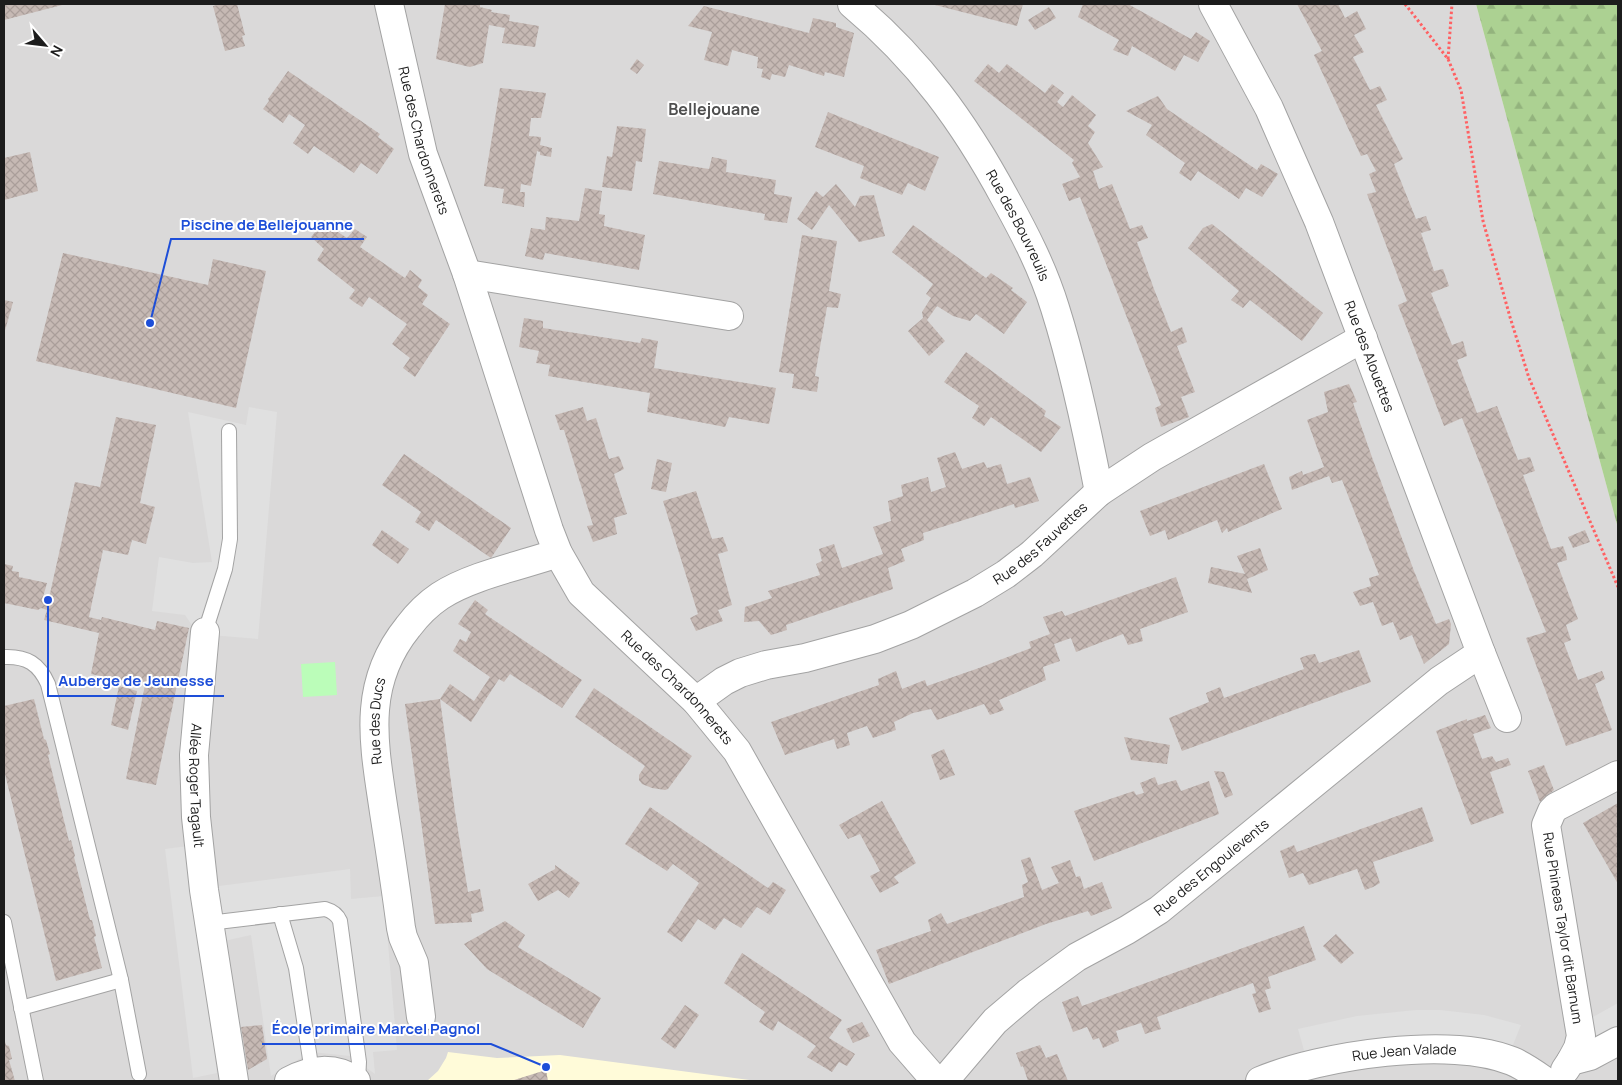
<svg xmlns="http://www.w3.org/2000/svg" width="1622" height="1085" font-family="Manrope,sans-serif">
  <style>
    .residential { fill: #dad9d9 }
    .education { fill: #fffbd9 }
    .forest { fill: url(#forest-firs) }
    .park { fill: #bbfdb9 }
    .parking { fill: #e0e0e0 }
    .building { fill: url(#building-cross-hatch) }
    .lines { fill: none; stroke-linecap: round; stroke-linejoin: round }
    .service-casing { stroke: #a3a3a3; stroke-width: 16 }
    .minor-casing { stroke: #a3a3a3; stroke-width: 30 }
    .path { stroke: #ff6163; stroke-width: 3; stroke-dasharray: 2.5 2.5; stroke-linecap: butt }
    .service { stroke: #fff; stroke-width: 14 }
    .minor { stroke: #fff; stroke-width: 28 }
    .labels { text-anchor: middle; stroke-width: 4; stroke-linejoin: round; paint-order: stroke }
    .street-label { font-size: 14px; fill: #1c1c1c; stroke: #fff }
    .quarter-label { font-size: 16px; font-weight: bold; fill: #4f4f4f; stroke: #fff }
    .leader { fill: none; stroke: #1d4ed8; stroke-width: 2 }
    .callout-dot { fill: #1d4ed8; stroke: #fff; stroke-width: 2 }
    .callout-label { font-size: 15px; text-anchor: middle; font-weight: bold; fill: #1d4ed8; stroke: #fff; stroke-width: 4; stroke-linejoin: round; paint-order: stroke }
  </style>
  <defs>
    <pattern id="forest-firs" width="22" height="20" patternUnits="userSpaceOnUse" patternTransform="scale(1.25)"><rect width="22" height="20" fill="#acd192"/><path d="M5 1l3.5 6h-7zM16 11l3.5 6h-7z" fill="#93b37d"/></pattern>
    <pattern id="building-cross-hatch" width="8" height="8" patternUnits="userSpaceOnUse" patternTransform="scale(1.25)"><rect width="8" height="8" fill="#c6b9b4"/><path d="M0 0l8 8M0 8l8-8" fill="none" stroke="#aa9e9a"/></pattern>
  </defs>
  <rect width="100%" height="100%" fill="#eee8e1"/>
  <!-- residential -->
  <polygon class="residential" points="4,4 1476,4 1618,528 1618,1081 4,1081"/>
  <!-- education -->
  <polygon class="education" points="448,1052 497,1058 560,1055 757,1081 427,1081 438,1071 446,1058"/>
  <!-- forest -->
  <polygon class="forest" points="1476,4 1618,4 1618,528"/>
  <!-- park -->
  <polygon class="park" points="335,662 337,695 303,697 301,664"/>
  <!-- parking -->
  <g class="parking">
    <polygon points="249,407 277,412 258,639 198,634 185,615 152,611 159,557 193,563 212,562 188,412 246,425"/>
    <polygon points="188,846 217,1073 193,1078 165,849"/>
    <polygon points="350,869 351,899 384,896 397,1050 373,1052 375,1074 350,1056 311,1052 271,1076 251,935 224,941 219,886"/>
    <polygon points="1618,1003 1618,1030 1594,1044 1593,1017"/>
    <polygon points="1416,1010 1440,1010 1484,1015 1521,1025 1507,1060 1308,1065 1298,1029 1357,1016"/>
  </g>
  <!-- building -->
  <g class="building">
    <polygon points="4,4 66,4 4,20"/>
    <polygon points="221,4 237,4 245,35 242,36 245,46 225,51 213,6"/>
    <polygon points="445,4 480,4 480,7 492,10 491,12 510,15 509,21 539,26 535,47 502,43 505,28 489,25 483,63 470,67 436,59"/>
    <polygon points="931,4 1023,4 1017,26"/>
    <polygon points="1083,4 1128,4 1191,39 1196,32 1210,41 1198,62 1184,55 1175,71 1132,46 1128,56 1113,50 1119,40 1078,17"/>
    <polygon points="1297,4 1338,4 1345,18 1357,11 1366,29 1354,35 1364,52 1353,57 1370,90 1380,86 1387,100 1376,105 1403,159 1394,164 1416,219 1426,216 1431,230 1421,233 1434,271 1443,269 1449,286 1431,293 1452,345 1463,341 1467,356 1457,360 1477,413 1497,406 1518,460 1530,457 1535,471 1523,475 1551,549 1563,546 1566,554 1567,560 1557,563 1578,619 1566,625 1571,640 1564,643 1578,680 1602,671 1605,679 1595,684 1612,730 1566,746 1526,638 1546,632 1462,418 1444,426 1398,305 1407,301 1367,194 1376,192 1369,174 1376,171 1367,154 1361,156 1314,55 1322,51"/>
    <polygon points="704,6 809,33 813,18 836,23 836,27 854,33 844,77 825,72 824,76 789,65 785,77 772,74 770,80 761,77 763,69 757,68 758,57 732,50 728,66 704,60 712,32 688,26"/>
    <polygon points="1049,7 1056,18 1035,30 1028,20"/>
    <polygon points="637,59 644,65 637,74 630,69"/>
    <polygon points="988,64 999,73 1007,64 1045,93 1052,84 1064,93 1057,102 1063,107 1072,95 1096,115 1088,126 1095,132 1088,143 1103,167 1093,171 1099,189 1112,184 1130,229 1142,225 1148,238 1137,242 1154,289 1171,332 1182,327 1187,342 1177,346 1195,392 1181,397 1189,417 1161,427 1155,408 1161,405 1080,197 1069,201 1062,184 1080,177 1072,163 1074,160 974,81"/>
    <polygon points="288,71 380,134 378,137 394,149 377,174 361,163 354,173 314,146 308,154 293,143 305,125 289,114 283,123 263,109 269,101 268,99"/>
    <polygon points="500,88 546,93 541,118 531,118 529,136 541,137 540,145 552,148 551,157 540,155 540,152 537,151 531,186 521,184 520,192 525,192 524,207 502,203 504,189 484,186"/>
    <polygon points="1158,96 1167,109 1257,170 1261,164 1278,174 1262,197 1246,188 1239,199 1198,171 1191,181 1179,173 1185,163 1146,135 1152,125 1126,111"/>
    <polygon points="828,112 939,157 925,191 908,183 902,195 860,178 864,166 815,147"/>
    <polygon points="617,126 646,129 642,162 636,161 632,191 602,187 607,156 612,157"/>
    <polygon points="30,152 38,191 4,200 4,158"/>
    <polygon points="712,157 727,160 726,172 776,180 774,194 792,197 787,223 764,220 765,214 653,194 659,161 709,169"/>
    <polygon points="836,184 855,207 860,196 874,195 885,236 859,242 829,205 812,230 797,219 816,191 823,197"/>
    <polygon points="585,188 602,191 599,214 605,215 604,226 645,235 639,270 545,253 543,260 525,256 531,228 545,230 546,217 579,221"/>
    <polygon points="325,220 340,229 338,232 347,238 355,229 367,237 360,247 405,278 410,270 422,280 418,287 428,295 422,304 450,324 415,377 403,368 410,358 392,344 407,324 369,297 362,307 354,302 349,298 355,290 317,260 324,249 311,237"/>
    <polygon points="1212,224 1323,313 1302,341 1250,300 1243,308 1231,300 1239,291 1188,248 1203,228"/>
    <polygon points="913,225 986,278 991,273 1013,288 1011,290 1027,302 1004,334 976,314 970,321 953,316 937,306 927,320 945,341 929,356 908,331 923,318 922,312 931,298 926,294 933,284 892,252"/>
    <polygon points="802,235 837,241 829,291 841,294 838,308 827,307 815,376 819,377 817,392 792,388 794,374 779,372"/>
    <polygon points="63,253 208,285 213,259 266,271 236,408 36,361"/>
    <polygon points="4,300 13,302 4,334"/>
    <polygon points="524,318 543,321 543,328 640,343 642,338 658,341 654,368 776,388 769,424 729,417 725,427 647,412 650,393 548,376 550,365 536,363 539,351 519,347"/>
    <polygon points="966,352 1046,411 1044,416 1061,427 1041,452 991,417 984,426 972,418 979,406 944,382"/>
    <polygon points="1349,384 1357,402 1353,403 1373,460 1414,571 1436,624 1449,619 1451,624 1449,644 1424,664 1412,635 1400,640 1393,622 1382,626 1373,602 1360,606 1353,592 1371,586 1369,578 1379,575 1342,480 1332,483 1329,476 1292,490 1289,477 1302,471 1303,475 1324,467 1307,420 1328,412 1324,392"/>
    <polygon points="583,407 587,421 596,418 609,459 619,456 624,469 614,474 627,514 614,518 617,534 593,542 587,526 593,525 578,476 564,430 560,430 555,415"/>
    <polygon points="116,417 156,425 140,503 155,507 146,544 132,540 128,555 103,550 89,617 101,620 102,617 155,630 157,621 189,628 156,785 126,779 145,685 91,674 99,633 44,620 47,610 41,608 38,610 4,603 4,564 13,566 12,571 19,572 19,577 47,583 43,597 49,598 75,482 100,487"/>
    <polygon points="955,452 962,469 984,462 987,468 1001,464 1007,484 1030,477 1039,501 1015,508 1014,504 923,533 924,540 901,549 905,561 888,568 893,589 786,625 787,630 771,635 759,621 744,622 745,607 772,598 768,591 820,575 816,564 822,561 819,549 834,544 842,568 883,554 873,527 891,521 888,501 903,496 901,485 928,477 931,492 946,487 937,458"/>
    <polygon points="404,454 511,528 491,558 436,520 429,531 415,522 421,512 382,485"/>
    <polygon points="657,459 672,463 666,492 651,489"/>
    <polygon points="1264,464 1282,509 1228,532 1227,528 1222,533 1217,520 1168,540 1165,530 1150,536 1140,511"/>
    <polygon points="696,491 712,539 723,537 728,551 718,554 732,605 718,610 723,621 696,631 690,618 698,614 663,501"/>
    <polygon points="382,530 409,549 398,564 372,545"/>
    <polygon points="1585,530 1590,542 1573,548 1568,537"/>
    <polygon points="1260,548 1268,570 1247,579 1252,593 1208,583 1211,567 1245,574 1237,556"/>
    <polygon points="1176,577 1188,612 1140,629 1143,641 1128,645 1123,634 1076,652 1071,638 1054,644 1060,661 1043,667 1046,680 999,700 1004,710 990,715 984,704 937,720 931,709 913,713 894,722 896,730 873,738 867,726 847,733 850,745 837,749 834,739 785,755 771,722 879,685 878,679 896,671 902,689 925,680 927,686 979,668 1031,648 1029,642 1050,634 1043,617 1062,611 1065,616"/>
    <polygon points="475,600 488,610 485,614 582,680 562,708 510,674 504,682 499,679 471,722 440,699 450,684 474,701 490,677 453,651 460,639 466,642 471,632 458,624"/>
    <polygon points="1359,650 1371,682 1182,751 1169,718 1209,702 1206,693 1220,687 1224,698 1304,669 1300,658 1308,655 1315,654 1319,663"/>
    <polygon points="119,686 137,691 128,730 111,725"/>
    <polygon points="594,688 692,756 668,789 665,790 652,788 642,784 639,780 639,775 645,766 575,717"/>
    <polygon points="34,699 44,739 46,740 50,754 48,755 69,841 71,840 75,856 74,857 90,920 92,920 96,936 94,937 102,968 56,981 4,770 4,706"/>
    <polygon points="440,699 455,812 468,892 480,889 484,911 471,914 472,922 435,924 405,704"/>
    <polygon points="1485,715 1491,728 1473,734 1482,759 1492,756 1496,762 1508,758 1511,765 1490,772 1504,813 1471,825 1436,731 1467,719 1467,721"/>
    <polygon points="1124,737 1170,745 1167,764 1131,760"/>
    <polygon points="944,749 955,775 940,780 931,755"/>
    <polygon points="1544,765 1554,790 1540,802 1528,771"/>
    <polygon points="1214,771 1224,772 1233,795 1225,798"/>
    <polygon points="1155,777 1158,785 1176,780 1181,791 1209,781 1219,814 1094,861 1074,811 1134,791 1136,795 1144,793 1140,783"/>
    <polygon points="882,801 916,863 894,877 899,883 880,893 870,876 880,871 860,834 848,839 839,825"/>
    <polygon points="1618,803 1618,884 1583,823"/>
    <polygon points="650,807 768,888 773,882 786,890 770,915 757,907 741,928 724,918 715,930 698,919 682,942 667,932 699,883 673,864 667,871 625,844"/>
    <polygon points="1422,807 1434,841 1373,862 1380,883 1373,887 1365,890 1357,869 1309,885 1303,873 1289,878 1280,851 1294,845 1297,852"/>
    <polygon points="1030,857 1042,890 1059,883 1051,867 1070,860 1076,877 1080,876 1084,889 1102,882 1112,908 1091,916 1088,911 1046,924 889,984 876,950 931,931 928,920 941,913 947,924 1024,897 1022,885 1028,882 1021,860"/>
    <polygon points="555,865 580,883 569,898 558,890 538,901 528,884 555,869"/>
    <polygon points="505,921 525,935 518,947 601,998 583,1028 487,969 464,944"/>
    <polygon points="1304,926 1316,960 1268,977 1271,988 1265,990 1271,1009 1259,1013 1252,994 1256,993 1253,983 1157,1017 1161,1029 1145,1034 1141,1023 1116,1031 1119,1041 1103,1048 1099,1038 1093,1040 1087,1027 1073,1032 1062,1002 1078,996 1082,1006"/>
    <polygon points="1336,934 1354,953 1341,964 1323,946"/>
    <polygon points="742,953 842,1020 829,1038 855,1054 847,1066 839,1062 832,1072 807,1057 816,1046 778,1021 773,1031 759,1022 765,1012 724,983"/>
    <polygon points="685,1005 699,1015 675,1049 661,1039"/>
    <polygon points="862,1022 870,1036 853,1043 846,1029"/>
    <polygon points="262,1025 267,1059 248,1070 241,1027"/>
    <polygon points="4,1038 6,1045 9,1046 12,1059 9,1060 15,1081 4,1081"/>
    <polygon points="1040,1045 1046,1058 1057,1054 1068,1081 1028,1081 1023,1066 1021,1067 1016,1053"/>
    <polygon points="546,1070 548,1081 511,1081"/>
  </g>
  <g class="lines">
    <!-- service casing -->
    <g class="service-casing">
      <g id="service">
        <polyline points="205,632 225,569 230,539 229,431"/>
        <path d="M4 657C27 656 39 664 48 684L121 980 139 1074"/>
        <polyline points="280,914 296,968 312,1072"/>
        <polyline points="4,922 36,1081"/>
        <path d="M209 923 325 909C332 911 337 914 340 921L359 1062 358 1081"/>
        <polyline points="21,1008 121,980"/>
      </g>
    </g>
    <!-- minor casing -->
    <g class="minor-casing">
      <g id="minor">
        <path id="s1" d="M389 4 423 154 467 274 549 530 558 553 581 593 696 701 737 751 902 1042 936 1081"/>
        <path id="s2" d="M852 4C919 60 964 122 1005 198 1025 234 1043 269 1055 308 1074 368 1087 430 1099 492"/>
        <path id="s3" d="M1213 4 1269 108 1319 222 1481 653 1507 718"/>
        <polyline points="467,274 729,316"/>
        <path id="s4" d="M205 632 194 755 196 817 204 890 234 1081"/>
        <path id="s5" d="M696 701 724 681 740 673 766 665 805 658 875 639 911 625 975 593 1006 574 1032 554 1099 492 1152 457 1363 338"/>
        <path id="s6" d="M421 1017 414 963 403 937 401 928C396 889 390 850 384 812 374 744 361 685 408 627 417 615 428 604 440 596 470 576 523 565 558 553"/>
        <polyline points="1571,1061 1578,1048 1581,1036 1546,825 1552,811 1556,807 1618,775"/>
        <polyline points="1565,1070 1571,1061 1590,1056 1618,1041"/>
        <path d="M289 1081C310 1069 335 1066 356 1081"/>
        <path id="s7" d="M944 1081 995 1021 1029 992 1077 957 1127 930 1159 910 1439 681 1481 653"/>
        <path id="s8" d="M1260 1081C1321 1055 1451 1036 1512 1061 1524 1066 1535 1074 1545 1081"/>
      </g>
    </g>
    <!-- path -->
    <g class="path">
      <polyline points="1405,4 1448,59 1461,90 1483,221 1510,317 1529,378 1618,587"/>
      <polyline points="1448,59 1452,4"/>
    </g>
    <!-- service -->
    <use href="#service" class="service"/>
    <!-- minor -->
    <use href="#minor" class="minor"/>
  </g>
  <g class="labels">
    <!-- street labels -->
    <g class="street-label">
      <text dy="5" stroke="none"><textPath href="#s1" startOffset="141">Rue des Chardonnerets</textPath></text>
      <text dy="5" stroke="none"><textPath href="#s2" startOffset="279">Rue des Bouvreuils</textPath></text>
      <text dy="5" stroke="none"><textPath href="#s3" startOffset="386">Rue des Alouettes</textPath></text>
      <text dy="5" stroke="none"><textPath href="#s5" startOffset="384">Rue des Fauvettes</textPath></text>
      <text dy="5" stroke="none"><textPath href="#s1" startOffset="756">Rue des Chardonnerets</textPath></text>
      <text dy="5" stroke="none"><textPath href="#s6" startOffset="301">Rue des Ducs</textPath></text>
      <text dy="5" stroke="none"><textPath href="#s4" startOffset="154">Allée Roger Tagault</textPath></text>
      <text dy="5" stroke="none"><textPath href="#s7" startOffset="345">Rue des Engoulevents</textPath></text>
      <text transform="translate(1563 928) rotate(81)" y="5">Rue Phineas Taylor dit Barnum</text>
      <text dy="5" stroke="none"><textPath href="#s8" startOffset="148">Rue Jean Valade</textPath></text>
    </g>
    <!-- quarter labels -->
    <g class="quarter-label">
      <text x="714" y="115">Bellejouane</text>
    </g>
  </g>
  <!-- callouts -->
  <path class="leader" d="M150 323L171 239H364M48 600L48 696H224M546 1067L491 1044H262"/>
  <g class="callout-dot">
    <circle cx="150" cy="323" r="5"/>
    <circle cx="48" cy="600" r="5"/>
    <circle cx="546" cy="1067" r="5"/>
  </g>
  <g class="callout-label">
    <text x="267" y="230">Piscine de Bellejouanne</text>
    <text x="136" y="686">Auberge de Jeunesse</text>
    <text x="376" y="1034">École primaire Marcel Pagnol</text>
  </g>
  <!-- border -->
  <rect width="1622" height="1085" fill="none" stroke="#1c1c1c" stroke-width="10"/>
  <!-- north arrow -->
  <g transform="translate(45 45) rotate(118)" stroke="#ffffff" stroke-width="4" paint-order="stroke">
  <path d="M0-4L9 19L0 12L-9 19Z" fill="#1c1c1c"/>
  <text y="-8" font-size="14" font-weight="bold" text-anchor="middle" fill="#1c1c1c">N</text>
  </g>
</svg>
